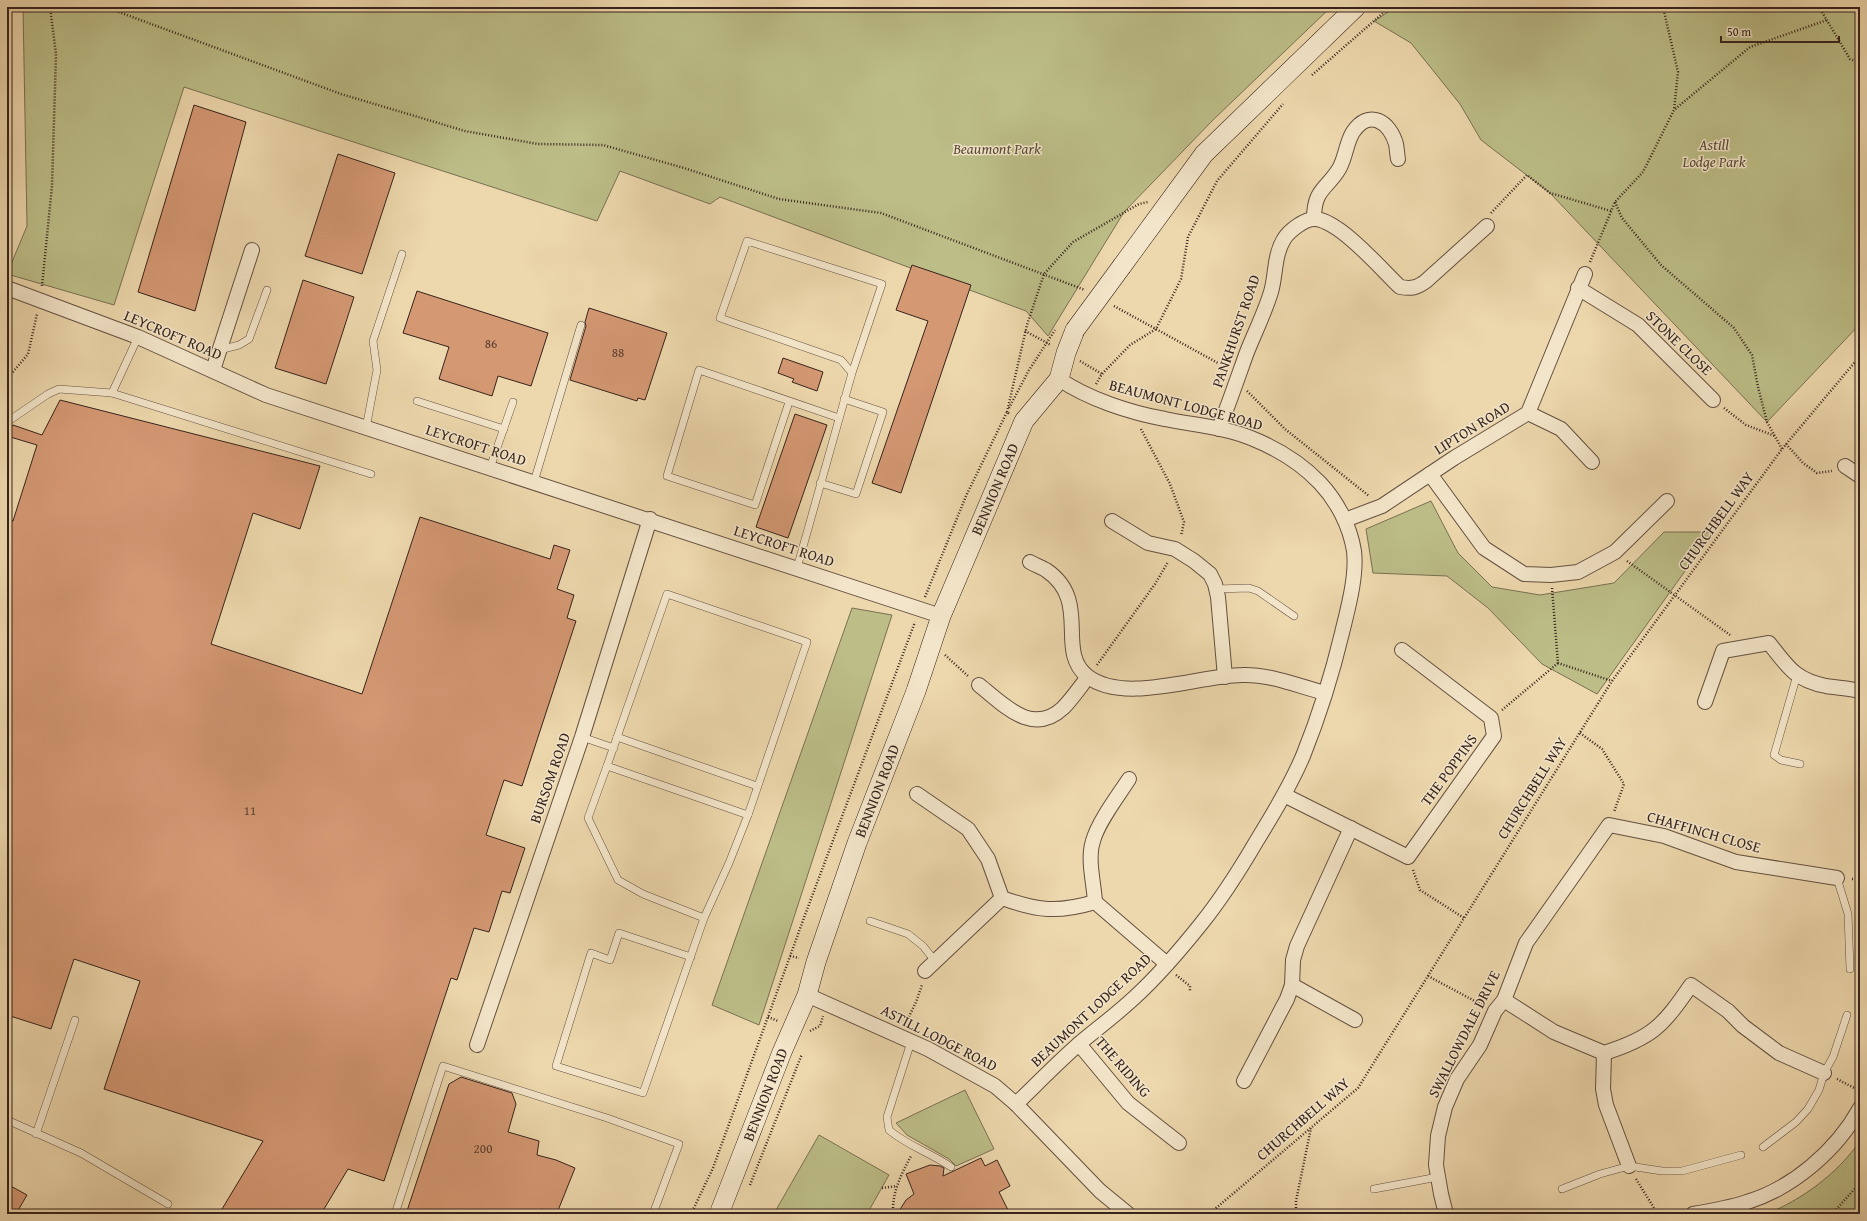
<svg xmlns="http://www.w3.org/2000/svg" width="1867" height="1221" font-family="'Gentium Book Plus',serif">
  <style>
    .green { fill: #bcbd87; stroke: #797052 }
    .building { fill: #d49873; stroke: #36231c }
    .lines { fill: none; stroke-linecap: round; stroke-linejoin: round }
    .lane-casing { stroke: #645040; stroke-width: 8 }
    .street-casing { stroke: #645040; stroke-width: 16 }
    .secondary-casing { stroke: #36231c; stroke-width: 20 }
    .path { stroke: #36231c; stroke-width: 2.5; stroke-dasharray: 1 2; stroke-linecap: butt }
    .lane { stroke: #f3e5c9; stroke-width: 7 }
    .street { stroke: #f3e5c9; stroke-width: 14 }
    .secondary { stroke: #f3e5c9; stroke-width: 19 }
    .secondary-bridge-casing { stroke: #36231c; stroke-width: 20; stroke-linecap: butt }
    .secondary-bridge { stroke: #f3e5c9; stroke-width: 19 }
    .labels { text-anchor: middle; stroke-width: 3; stroke-linejoin: round; paint-order: stroke }
    .number-label { font-size: 13px; fill: #5e4032 }
    .park-label { font-size: 15px; font-style: italic; fill: #584a37; stroke: #f3e5c9 }
    .street-label { font-size: 15px; fill: #36231c; stroke: #f3e5c9 }
  </style>
  <rect width="100%" height="100%" fill="#edd7ac"/>
  <filter id="stains"><feTurbulence type="fractalNoise" baseFrequency=".005" numOctaves="4"/><feColorMatrix values="0 0 0 0 .2 0 0 0 0 .09 0 0 0 0 .02 0 0 0 .5 -.17"/></filter>
  <radialGradient id="worn" r=".72"><stop offset=".6" stop-color="#630" stop-opacity="0"/><stop offset="1" stop-color="#630" stop-opacity=".3"/></radialGradient>
  <!-- green -->
  <g class="green">
    <polygon points="23,7 1331,7 1213,120 1124,212 1048,336 1026,311 720,197 710,204 620,171 597,221 184,87 114,305 7,274 27,226"/>
    <polygon points="1396,7 1860,7 1860,324 1767,422 1550,193 1481,140 1460,104 1411,43 1374,21"/>
    <polygon points="1431,501 1458,553 1492,587 1540,595 1614,583 1664,532 1713,532 1597,694 1542,664 1488,608 1447,576 1373,573 1366,529"/>
    <polygon points="852,608 892,615 759,1025 712,1005"/>
    <polygon points="965,1090 994,1149 956,1166 949,1159 907,1135 896,1123"/>
    <polygon points="819,1135 889,1175 867,1214 782,1214 776,1210"/>
    <path d="M1860 1141V1214H1766C1802 1200 1838 1173 1860 1141Z"/>
  </g>
  <!-- building -->
  <g class="building">
    <polygon points="194,105 246,122 195,311 138,292"/>
    <polygon points="338,154 395,173 362,274 305,256"/>
    <polygon points="912,265 971,285 901,493 872,483 928,321 896,310"/>
    <polygon points="303,280 354,297 326,384 275,368"/>
    <polygon points="417,291 548,333 531,386 498,376 492,396 439,379 449,347 403,333"/>
    <polygon points="589,308 667,333 645,400 638,398 637,401 570,380 586,326 585,322"/>
    <polygon points="783,358 823,372 817,391 792,382 794,379 778,373"/>
    <polygon points="60,400 320,466 300,529 253,513 211,644 362,694 420,517 550,559 554,545 570,550 557,589 574,595 567,618 576,621 522,786 504,780 486,835 525,848 510,893 502,891 489,932 474,928 457,980 451,978 384,1181 348,1169 321,1214 219,1214 263,1141 104,1089 140,981 74,959 51,1029 7,1015 7,519 13,521 37,445 7,436 7,434 13,425 42,435"/>
    <polygon points="795,414 827,425 788,538 756,527"/>
    <polygon points="461,1077 512,1093 516,1104 508,1132 539,1141 537,1155 556,1160 575,1168 557,1213 541,1209 539,1214 406,1214 449,1084"/>
    <polygon points="981,1158 985,1166 997,1160 1010,1186 999,1192 1010,1214 897,1214 906,1200 914,1194 906,1174 930,1165 940,1166 944,1168 943,1176"/>
    <polygon points="7,1184 27,1195 16,1214 7,1214"/>
  </g>
  <g class="lines">
    <!-- lane casing -->
    <g class="lane-casing">
      <g id="lane">
        <polyline points="219,350 239,345 249,339 267,290"/>
        <polyline points="112,393 138,337"/>
        <polyline points="417,401 504,429"/>
        <polyline points="789,402 755,505 667,476 699,370 839,418"/>
        <polyline points="7,422 48,394 59,389 112,393 371,474"/>
        <polyline points="366,428 377,370 373,341 402,254"/>
        <polyline points="490,468 513,402"/>
        <polyline points="534,482 581,325"/>
        <polyline points="820,483 856,494 883,412 844,399"/>
        <polyline points="797,568 852,373 882,284 747,241 720,318 841,360 852,373"/>
        <polyline points="1216,589 1249,588 1258,591 1294,616"/>
        <polygon points="667,594 807,642 748,815 607,766"/>
        <polyline points="1797,675 1774,755 1781,760 1800,764"/>
        <polyline points="582,737 614,748"/>
        <polyline points="617,737 757,786"/>
        <polyline points="607,766 588,818 618,880 643,894 704,918 729,863 748,815"/>
        <polyline points="1837,878 1848,914 1850,969"/>
        <polyline points="870,921 908,934 923,946 935,961"/>
        <polyline points="691,957 619,933 610,960 591,953 556,1066 643,1093 704,918"/>
        <path d="M911 1042 887 1117 889 1130C908 1146 931 1153 951 1167"/>
        <polyline points="7,1120 81,1153 168,1204"/>
        <polyline points="36,1134 75,1020"/>
        <polyline points="1763,1147 1796,1122 1808,1109 1819,1090 1824,1073 1833,1057 1847,1015"/>
        <polyline points="1374,1189 1438,1177"/>
        <polyline points="1562,1189 1600,1174 1629,1166 1662,1171 1682,1171 1741,1155"/>
        <polyline points="395,1214 443,1066 607,1118 679,1144 653,1214"/>
      </g>
    </g>
    <!-- street casing -->
    <g class="street-casing">
      <g id="street">
        <path d="M1314 219C1314 189 1326 190 1339 169 1346 157 1346 143 1353 132 1369 108 1390 122 1396 144 1397 149 1397 154 1398 159"/>
        <polyline points="7,288 138,337 266,395 941,616"/>
        <polyline points="1578,288 1638,325 1713,400"/>
        <polyline points="213,370 252,250"/>
        <polyline points="1528,413 1561,429 1592,462"/>
        <path d="M1219 429C1229 403 1238 377 1247 352 1255 332 1265 312 1271 292 1276 275 1274 255 1284 239 1289 231 1305 218 1316 219 1341 222 1381 269 1400 287 1411 289 1417 288 1426 281L1487 226"/>
        <polyline points="1845,466 1860,476"/>
        <polyline points="1430,474 1484,548 1524,574 1551,575 1578,572 1615,552 1667,501"/>
        <polyline points="1345,520 1382,506 1454,458 1528,413 1585,274"/>
        <polyline points="1112,521 1148,543 1175,549 1194,561 1210,574 1215,584 1218,597 1225,677"/>
        <path d="M1030 562C1035 565 1041 567 1046 570 1092 601 1055 650 1087 676 1124 705 1200 675 1242 675 1270 674 1298 686 1325 693"/>
        <path d="M979 685C1003 704 1032 737 1063 708 1072 699 1080 687 1088 677"/>
        <path d="M1705 702 1723 651 1769 643C1788 667 1795 680 1826 686 1838 688 1849 688 1860 691"/>
        <path d="M917 794 968 829 988 859 1002 898C1038 911 1058 913 1095 902L1167 964"/>
        <polyline points="1284,795 1408,857 1494,736 1491,718 1402,650"/>
        <path d="M1095 902C1094 883 1087 859 1093 841 1098 822 1118 796 1129 779"/>
        <polyline points="925,971 1002,898"/>
        <polyline points="1292,985 1355,1020"/>
        <polyline points="807,995 928,1049 995,1086 1016,1104 1100,1191 1128,1214"/>
        <path d="M1504 1000 1554 1032 1604 1053C1652 1038 1663 1026 1691 985L1728 1011 1743 1026 1779 1053 1824 1073"/>
        <polyline points="1079,1044 1128,1103 1179,1143"/>
        <polyline points="477,1045 582,737 650,519"/>
        <polyline points="1604,1053 1603,1089 1606,1105 1629,1166"/>
        <polyline points="1244,1081 1287,999 1292,985 1293,960 1297,946 1351,828"/>
        <path d="M1016 1104C1037 1084 1058 1062 1080 1043 1098 1028 1118 1013 1135 997 1159 975 1181 949 1201 924 1222 898 1239 871 1256 842 1273 814 1290 786 1303 756 1319 716 1332 675 1342 633 1348 608 1357 576 1354 551 1350 526 1337 501 1320 483 1301 463 1276 448 1251 438 1224 427 1193 425 1165 419 1131 413 1088 399 1059 379"/>
        <polyline points="1446,1214 1441,1194 1436,1165 1438,1136 1445,1107 1457,1079 1480,1045 1495,1011 1504,1000 1526,943 1609,825 1664,836 1736,862 1837,878"/>
        <path d="M1693 1214C1711 1211 1729 1208 1747 1202 1793 1188 1837 1150 1860 1108"/>
      </g>
    </g>
    <!-- secondary casing -->
    <g class="secondary-casing">
      <g id="secondary">
        <polyline points="1122,266 1204,154 1356,7"/>
        <path id="s1" d="M719 1214 782 1052 807 995 816 962 857 843 916 691 941 616 1024 421 1059 379 1066 353 1075 330"/>
      </g>
    </g>
    <!-- path -->
    <g class="path">
      <polyline points="86,7 116,11 341,94 465,131 538,144 603,145 684,168 779,199 881,213 1085,290"/>
      <polyline points="1663,7 1678,72 1674,110"/>
      <polyline points="1819,7 1850,59 1860,63"/>
      <polyline points="1312,75 1390,7"/>
      <polyline points="1615,202 1622,218 1661,265 1734,328 1752,355 1758,387 1767,422 1782,449"/>
      <polyline points="1491,213 1527,175 1550,193 1611,211"/>
      <polyline points="1590,262 1615,202 1643,172 1674,110 1750,47 1827,20"/>
      <polyline points="42,286 52,186 56,54 50,7"/>
      <polyline points="1114,306 1227,368"/>
      <polyline points="1025,331 1051,345"/>
      <polyline points="1080,361 1102,374"/>
      <polyline points="7,379 28,354 37,314"/>
      <polyline points="1096,384 1102,374 1130,345 1156,329 1181,279 1188,237 1217,181 1283,104"/>
      <polyline points="1247,391 1285,429 1369,496"/>
      <polyline points="1009,408 1029,370 1055,330"/>
      <polyline points="1724,408 1746,425 1775,436"/>
      <polyline points="1007,412 1027,325 1044,274 1073,242 1139,204 1148,202"/>
      <polyline points="1141,429 1170,484 1184,522 1181,536"/>
      <polyline points="1786,444 1803,463 1817,473 1832,471"/>
      <polyline points="1627,561 1730,635"/>
      <polyline points="1552,588 1558,663 1612,681"/>
      <polyline points="925,597 966,496 1007,412 1010,414"/>
      <polyline points="945,655 969,677"/>
      <polyline points="1097,665 1155,584 1168,562"/>
      <polyline points="1502,710 1558,663"/>
      <polyline points="1580,733 1602,749 1624,784 1614,812"/>
      <polyline points="1413,870 1420,890 1464,918"/>
      <polyline points="1852,879 1860,879"/>
      <polyline points="790,956 799,958"/>
      <polyline points="1176,975 1190,986 1190,992"/>
      <polyline points="1428,976 1482,1005"/>
      <polyline points="768,1017 778,1021"/>
      <polyline points="905,1025 916,1002 922,985"/>
      <polyline points="810,1031 820,1026 823,1016"/>
      <polyline points="1837,1079 1860,1091"/>
      <polyline points="1636,1179 1654,1208 1654,1214"/>
      <polyline points="750,1185 802,1054"/>
      <polyline points="882,1188 897,1186"/>
      <polyline points="691,1214 713,1168 805,915 915,622"/>
      <path d="M893 1214C892 1192 901 1175 911 1156"/>
      <polyline points="1209,1214 1358,1088 1612,681 1782,449 1860,356"/>
      <polyline points="1296,1214 1296,1201 1311,1128"/>
      <polyline points="1832,1214 1860,1183"/>
    </g>
    <!-- lane -->
    <use href="#lane" class="lane"/>
    <!-- street -->
    <use href="#street" class="street"/>
    <!-- secondary -->
    <use href="#secondary" class="secondary"/>
    <!-- secondary-bridge casing -->
    <g class="secondary-bridge-casing">
      <polyline id="secondary-bridge" points="1075,330 1122,266"/>
    </g>
    <!-- secondary-bridge -->
    <use href="#secondary-bridge" class="secondary-bridge"/>
  </g>
  <g class="labels">
    <!-- number labels -->
    <g class="number-label">
      <text x="491" y="348">86</text>
      <text x="618" y="357">88</text>
      <text x="250" y="815">11</text>
      <text x="483" y="1153">200</text>
    </g>
    <!-- park labels -->
    <g class="park-label">
      <text x="1714" y="150">Astill<tspan x="1714" dy="17">Lodge Park</tspan></text>
      <text x="997" y="154">Beaumont Park</text>
    </g>
    <!-- street labels -->
    <g class="street-label">
      <text transform="translate(1236 331) rotate(-71)" y="5">PANKHURST ROAD</text>
      <text transform="translate(173 335) rotate(23)" y="5">LEYCROFT ROAD</text>
      <text transform="translate(1679 343) rotate(44)" y="5">STONE CLOSE</text>
      <text transform="translate(1186 405) rotate(15)" y="5">BEAUMONT LODGE ROAD</text>
      <text transform="translate(1472 428) rotate(-32)" y="5">LIPTON ROAD</text>
      <text transform="translate(476 445) rotate(18)" y="5">LEYCROFT ROAD</text>
      <text dy="5" stroke="none"><textPath href="#s1" startOffset="776">BENNION ROAD</textPath></text>
      <text transform="translate(1716 521) rotate(-54)" y="5">CHURCHBELL WAY</text>
      <text transform="translate(784 546) rotate(18)" y="5">LEYCROFT ROAD</text>
      <text transform="translate(1449 770) rotate(-54)" y="5">THE POPPINS</text>
      <text transform="translate(550 778) rotate(-71)" y="5">BURSOM ROAD</text>
      <text transform="translate(1532 788) rotate(-58)" y="5">CHURCHBELL WAY</text>
      <text dy="5" stroke="none"><textPath href="#s1" startOffset="452">BENNION ROAD</textPath></text>
      <text transform="translate(1704 832) rotate(16)" y="5">CHAFFINCH CLOSE</text>
      <text transform="translate(1091 1010) rotate(-43)" y="5">BEAUMONT LODGE ROAD</text>
      <text transform="translate(1464 1034) rotate(-63)" y="5">SWALLOWDALE DRIVE</text>
      <text transform="translate(939 1038) rotate(27)" y="5">ASTILL LODGE ROAD</text>
      <text transform="translate(1123 1067) rotate(49)" y="5">THE RIDING</text>
      <text dy="5" stroke="none"><textPath href="#s1" startOffset="128">BENNION ROAD</textPath></text>
      <text transform="translate(1303 1119) rotate(-41)" y="5">CHURCHBELL WAY</text>
    </g>
  </g>
  <!-- margin -->
  <rect width="1867" height="1221" fill="none" stroke="#edd7ac" stroke-width="24"/>
  <rect x="8" y="8" width="1851" height="1205" fill="none" stroke="#36231c" stroke-width="2"/>
  <rect x="12" y="12" width="1843" height="1197" fill="none" stroke="#36231c"/>
  <!-- scale -->
  <path d="M1721 36v6h118v-6" fill="none" stroke="#36231c" stroke-width="2"/>
  <text x="1727" y="36" font-size="12" fill="#36231c" stroke="#f3e5c9" stroke-width="3" paint-order="stroke">50 m</text>
  <rect width="100%" height="100%" filter="url(#stains)"/>
  <rect width="100%" height="100%" fill="url(#worn)"/>
</svg>
